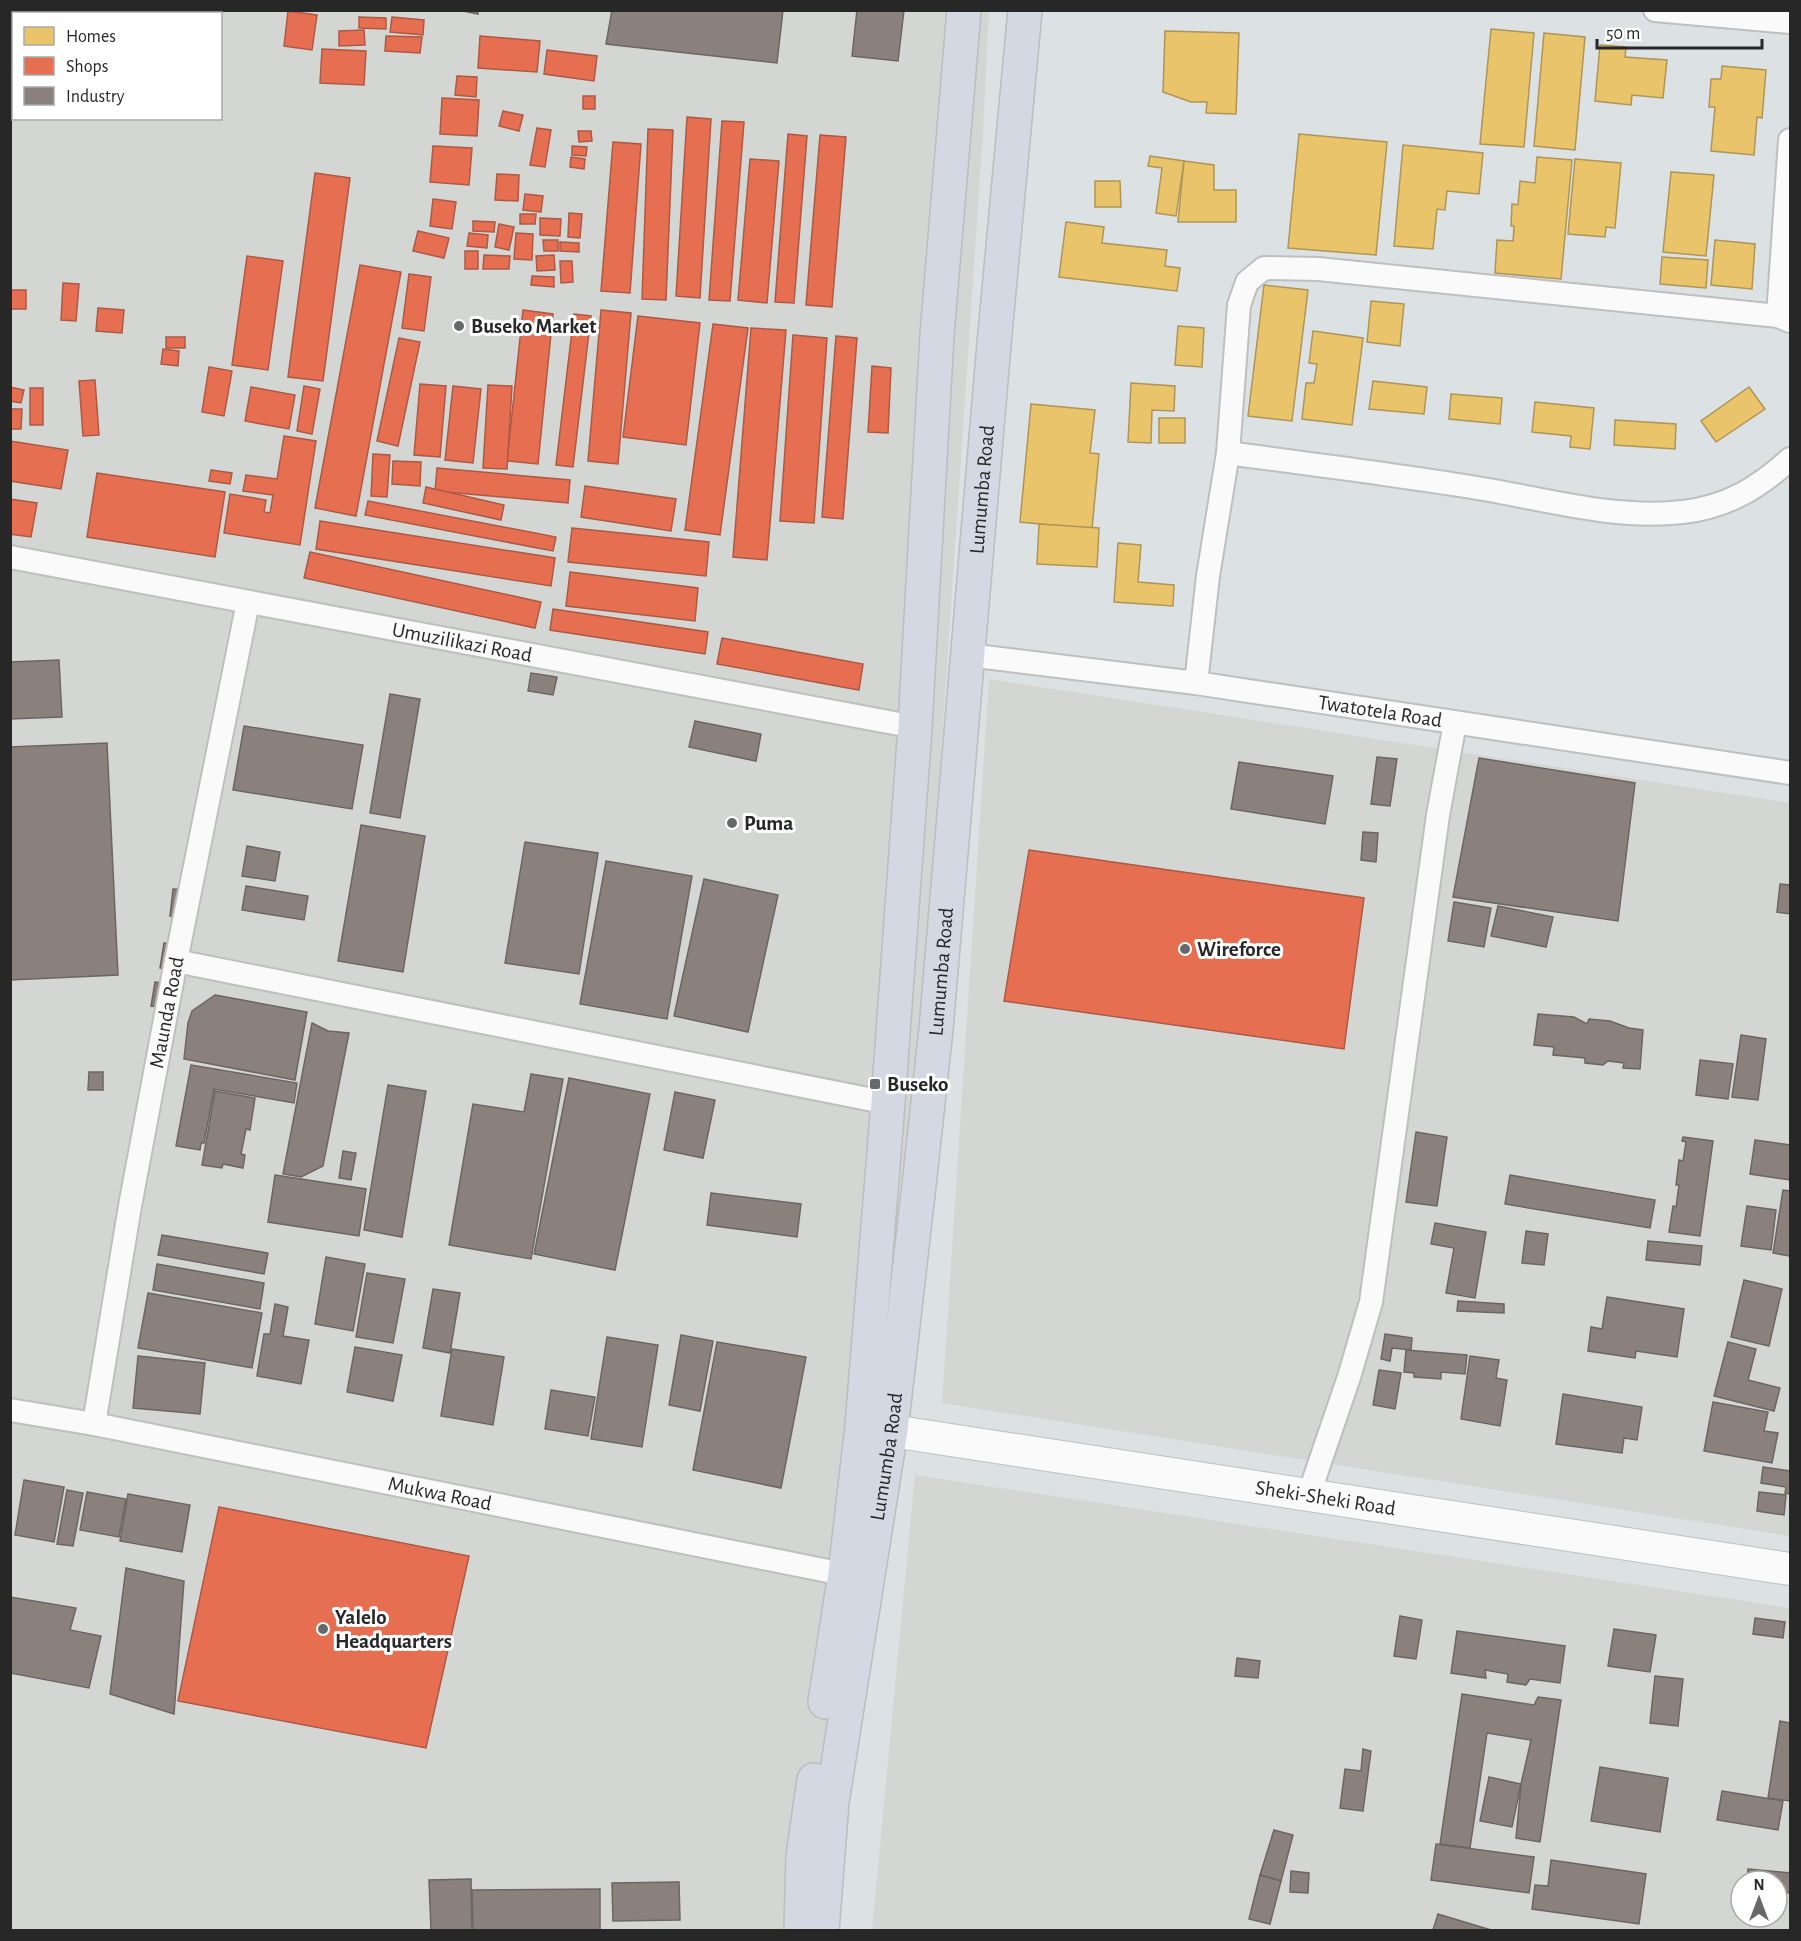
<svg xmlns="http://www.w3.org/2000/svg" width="1801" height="1941" font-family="'Alegreya Sans',sans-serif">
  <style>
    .industrial { fill: #d3d6d3; fill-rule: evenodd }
    .homes { fill: #e9c46a; stroke: #af9556; stroke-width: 1.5 }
    .shops { fill: #e76f51; stroke: #ad5944; stroke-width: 1.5 }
    .industry { fill: #8a817c; stroke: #6c6662; stroke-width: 1.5 }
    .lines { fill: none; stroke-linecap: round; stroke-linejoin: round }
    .street-casing { stroke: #bebfbe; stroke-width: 26 }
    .secondary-casing { stroke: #bebfbe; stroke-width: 34 }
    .primary-casing { stroke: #bbbdbe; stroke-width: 36 }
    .street { stroke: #fafafb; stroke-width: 22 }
    .secondary { stroke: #fafafb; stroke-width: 32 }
    .primary { stroke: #d4d8e3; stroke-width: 33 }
    .poi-dot { fill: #666869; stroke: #fff; stroke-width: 2 }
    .labels { text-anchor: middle; stroke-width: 6; stroke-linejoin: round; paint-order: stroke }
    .poi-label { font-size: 21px; font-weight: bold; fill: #272727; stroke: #fff; text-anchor: start }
    .street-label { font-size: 21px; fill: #272727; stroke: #fff }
  </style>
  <rect width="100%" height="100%" fill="#dce1e4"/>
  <!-- industrial -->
  <g class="industrial">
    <path d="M11 11H989L983 132 942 739 915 1227 832 1930H11ZM14 14H220V118H14Z"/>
    <polygon points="989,679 1790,803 1790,1536 942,1403"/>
    <path d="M915 1475 1790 1608V1930H872ZM1741 1881H1777V1917H1741Z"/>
  </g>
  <!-- homes -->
  <g class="homes">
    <polygon points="1491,29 1534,33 1524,147 1480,144"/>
    <polygon points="1165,31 1239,33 1236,114 1206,113 1207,102 1191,102 1163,92"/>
    <polygon points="1544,33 1585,37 1575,150 1534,146"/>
    <polygon points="1600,45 1626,47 1625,57 1667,60 1663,98 1632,95 1631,105 1595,101"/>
    <polygon points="1722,66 1766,70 1762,118 1757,117 1754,155 1711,151 1715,107 1709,107 1711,79 1721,79"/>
    <polygon points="1299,134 1387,142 1376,255 1288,248"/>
    <polygon points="1403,145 1483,153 1479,194 1447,191 1445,210 1437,209 1433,249 1394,246"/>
    <polygon points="1150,156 1184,161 1176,216 1156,213 1162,168 1148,166"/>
    <polygon points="1537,157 1572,160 1561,279 1495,273 1497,240 1513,241 1514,226 1511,226 1512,204 1518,205 1520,181 1535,183"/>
    <polygon points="1575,159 1621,163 1615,228 1606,227 1605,237 1568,234"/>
    <polygon points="1184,161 1214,165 1214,190 1236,190 1236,222 1178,222"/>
    <polygon points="1671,172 1714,175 1706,256 1663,252"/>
    <polygon points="1095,181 1120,181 1121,207 1095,207"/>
    <polygon points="1066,222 1104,227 1102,243 1167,250 1165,266 1180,268 1177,291 1059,277"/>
    <polygon points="1715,240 1755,244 1752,289 1711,285"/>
    <polygon points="1662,257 1708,260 1706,288 1660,284"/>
    <polygon points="1264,285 1308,290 1292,421 1248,416"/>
    <polygon points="1371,301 1404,304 1400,346 1367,342"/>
    <polygon points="1178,326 1204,328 1202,367 1175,365"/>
    <polygon points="1313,331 1363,338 1352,425 1302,419 1306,383 1314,383 1317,364 1309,363"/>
    <polygon points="1373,381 1427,387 1424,414 1369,409"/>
    <polygon points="1131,383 1175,386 1174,411 1152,410 1151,443 1128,442"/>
    <polygon points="1749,387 1765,409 1716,442 1701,421"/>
    <polygon points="1451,394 1502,398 1500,424 1449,419"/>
    <polygon points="1535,402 1594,408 1590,449 1570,447 1571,436 1532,432"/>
    <polygon points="1031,404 1095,410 1090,453 1099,454 1092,529 1020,522"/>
    <rect x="1159" y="418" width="26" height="25"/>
    <polygon points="1615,420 1676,424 1675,449 1614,445"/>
    <polygon points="1039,524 1099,528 1097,567 1037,564"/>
    <polygon points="1118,543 1141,545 1138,582 1174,585 1173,606 1114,602"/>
  </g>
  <!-- shops -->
  <g class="shops">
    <rect x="46" y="10" width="22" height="4"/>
    <polygon points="288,11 317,15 312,50 284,46"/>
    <polygon points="359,17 386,18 386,29 359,28"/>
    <polygon points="392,17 424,20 423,35 390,32"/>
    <polygon points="364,30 365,45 339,46 339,31"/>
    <polygon points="386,36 422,37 420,53 385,51"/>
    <polygon points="480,36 540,41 537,72 478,68"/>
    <polygon points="322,49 366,51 364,85 320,83"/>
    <polygon points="547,50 597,56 594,81 544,74"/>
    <polygon points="457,76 477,77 476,97 455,95"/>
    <rect x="583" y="96" width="12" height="13"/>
    <polygon points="442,98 479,100 477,136 440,134"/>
    <polygon points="503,111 523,115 519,131 499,126"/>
    <polygon points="687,117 711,119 700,298 676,296"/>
    <polygon points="722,121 744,122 730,301 709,300"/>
    <polygon points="537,128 551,130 545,167 530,165"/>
    <polygon points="648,129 673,130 666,300 642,299"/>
    <polygon points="578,131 591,131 592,141 579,142"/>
    <polygon points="788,134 807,136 794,303 775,302"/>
    <polygon points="820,135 846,137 832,307 806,305"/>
    <polygon points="613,142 641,144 630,293 601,291"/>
    <polygon points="433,146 472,148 469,185 430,182"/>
    <polygon points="572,146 587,147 586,156 572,155"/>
    <polygon points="571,157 585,159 584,169 570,167"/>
    <polygon points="750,159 779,161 767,303 738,300"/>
    <polygon points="315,173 350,178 323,381 288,377"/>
    <polygon points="497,174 519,175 518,201 495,200"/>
    <polygon points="525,194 543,196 541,212 523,210"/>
    <polygon points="433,199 456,202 452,229 430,226"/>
    <polygon points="569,213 582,214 580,238 568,237"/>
    <polygon points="520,214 536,214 535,224 520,224"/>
    <polygon points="540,218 561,219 560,236 540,235"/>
    <polygon points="473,221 495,222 494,232 473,231"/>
    <polygon points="499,224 514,227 509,250 495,247"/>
    <polygon points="418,231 449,238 444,258 413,251"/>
    <polygon points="469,233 488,235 487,248 467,246"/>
    <polygon points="516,233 533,234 532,260 514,259"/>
    <polygon points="543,240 558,240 558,251 544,251"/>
    <polygon points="560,242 579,243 579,252 560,251"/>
    <rect x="465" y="251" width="13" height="18"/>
    <polygon points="484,255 510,256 509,269 483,269"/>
    <polygon points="554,255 555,270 537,271 536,256"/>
    <polygon points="247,256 283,261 268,370 232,365"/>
    <polygon points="560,261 572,261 573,282 561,283"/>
    <polygon points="360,265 401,272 356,516 315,508"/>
    <polygon points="409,274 431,277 424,331 402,328"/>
    <polygon points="532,276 554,277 554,287 531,285"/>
    <polygon points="63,283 79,284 76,321 61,320"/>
    <rect x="10" y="290" width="16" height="19"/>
    <polygon points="98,308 124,310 122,333 96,331"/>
    <polygon points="523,310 553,314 538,464 507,461"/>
    <polygon points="601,310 631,313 618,464 588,461"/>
    <polygon points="574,314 591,316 573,467 556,465"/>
    <polygon points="638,316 700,323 686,445 623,437"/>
    <polygon points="713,324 748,328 720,535 685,530"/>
    <polygon points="751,328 786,330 767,560 733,557"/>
    <polygon points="793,335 827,338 814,523 780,521"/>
    <polygon points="836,336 857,338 843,519 822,517"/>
    <rect x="166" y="337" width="19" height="11"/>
    <polygon points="399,338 420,342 398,446 377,441"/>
    <polygon points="163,349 179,351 178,366 161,364"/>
    <polygon points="872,366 891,368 888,433 868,432"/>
    <polygon points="209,367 232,371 224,416 202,412"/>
    <polygon points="95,380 99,435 83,436 79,381"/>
    <polygon points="420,384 446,386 440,457 414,455"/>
    <polygon points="488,385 512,386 507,469 483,468"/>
    <polygon points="304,386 320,389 312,434 297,431"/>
    <polygon points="453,386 481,389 473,463 445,460"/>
    <polygon points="10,387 24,390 21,403 10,401"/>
    <polygon points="251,387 295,395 289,429 245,421"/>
    <rect x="30" y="388" width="13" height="37"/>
    <polygon points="10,409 22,409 21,429 10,429"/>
    <polygon points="284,436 316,441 300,545 224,533 230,494 266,500 264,512 270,513 273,495 243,491 246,475 277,479"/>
    <polygon points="10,441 68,450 61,489 10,481"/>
    <polygon points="373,454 390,455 387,497 371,496"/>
    <polygon points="393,461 421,462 420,486 392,484"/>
    <polygon points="437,468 570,480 568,503 435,491"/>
    <polygon points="211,470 232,473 230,484 209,481"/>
    <polygon points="97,473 225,492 215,557 87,537"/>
    <polygon points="585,486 676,499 671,531 581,517"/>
    <polygon points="426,487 504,505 501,520 423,503"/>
    <polygon points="10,499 37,503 31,537 10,534"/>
    <polygon points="368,501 556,537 553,551 365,515"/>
    <polygon points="320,521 555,558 551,586 316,549"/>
    <polygon points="572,528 709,542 706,576 568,562"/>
    <polygon points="310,552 541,602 535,628 304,578"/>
    <polygon points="570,572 698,588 695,621 566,606"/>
    <polygon points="553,609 708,632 705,654 550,630"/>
    <polygon points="722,638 863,664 859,690 717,664"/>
    <polygon points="1029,850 1364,898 1344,1049 1004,1001"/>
    <polygon points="219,1507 469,1556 426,1748 178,1701"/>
  </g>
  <!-- industry -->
  <g class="industry">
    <polygon points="458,10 478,10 478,14"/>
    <polygon points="612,10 783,10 777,63 606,44"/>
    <polygon points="857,10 904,10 898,61 852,56"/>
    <polygon points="59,660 62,717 10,719 10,662"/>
    <polygon points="531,673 557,677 553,695 528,691"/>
    <polygon points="390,694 420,699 400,818 370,813"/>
    <polygon points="695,721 761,734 756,761 689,747"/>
    <polygon points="244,726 363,745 352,809 233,790"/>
    <polygon points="107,743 118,975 10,980 10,747"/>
    <polygon points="1377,757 1397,759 1390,806 1371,804"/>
    <polygon points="1479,758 1635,783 1618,921 1453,897"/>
    <polygon points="1239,762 1333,776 1325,824 1231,809"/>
    <polygon points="361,825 425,836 403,972 338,961"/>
    <polygon points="1363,832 1378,833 1376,862 1361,860"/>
    <polygon points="525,842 598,853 579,974 505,963"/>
    <polygon points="247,846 280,852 275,881 242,876"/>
    <polygon points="606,861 692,876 667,1019 580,1004"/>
    <polygon points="704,879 778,895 748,1032 674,1016"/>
    <polygon points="1780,884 1790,885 1790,914 1777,912"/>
    <polygon points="246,886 308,896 304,920 242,910"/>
    <polygon points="173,889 184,890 181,917 170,916"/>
    <polygon points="1454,902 1491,908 1484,947 1448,941"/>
    <polygon points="1498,906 1553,917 1546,947 1491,936"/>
    <polygon points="164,943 174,945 170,970 160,968"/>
    <polygon points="155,982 162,983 158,1007 151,1006"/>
    <polygon points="215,995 307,1012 295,1080 184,1059 188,1023 192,1011"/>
    <polygon points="1538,1014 1574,1017 1587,1024 1589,1019 1610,1021 1629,1028 1643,1030 1640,1069 1623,1068 1624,1063 1608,1061 1603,1065 1585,1063 1585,1058 1553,1055 1554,1047 1534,1045"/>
    <polygon points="312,1023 328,1031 349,1033 323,1166 301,1177 283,1174"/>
    <polygon points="1741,1035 1766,1039 1758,1100 1732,1097"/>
    <polygon points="1700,1060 1733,1064 1728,1099 1696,1095"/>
    <polygon points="191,1065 297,1083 294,1103 214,1089 204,1143 201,1143 200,1150 176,1146"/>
    <polygon points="89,1072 103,1072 103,1090 88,1090"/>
    <polygon points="531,1074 563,1079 531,1259 449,1245 473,1104 524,1112"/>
    <polygon points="569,1078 650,1094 615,1270 534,1254"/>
    <polygon points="388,1085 426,1091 402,1237 364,1230"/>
    <polygon points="215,1091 255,1098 250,1130 246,1129 241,1154 245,1155 243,1168 223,1164 222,1168 202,1165"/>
    <polygon points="675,1092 715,1100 703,1158 664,1150"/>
    <polygon points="1416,1132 1447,1137 1437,1206 1406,1202"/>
    <polygon points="1683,1137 1713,1141 1700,1236 1669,1232 1673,1206 1676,1207 1679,1185 1676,1185 1679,1160 1683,1161 1686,1142 1682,1141"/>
    <polygon points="1755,1140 1790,1145 1790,1180 1750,1174"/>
    <polygon points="343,1151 356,1153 351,1180 339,1178"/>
    <polygon points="275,1175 366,1189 359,1236 268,1222"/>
    <polygon points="1510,1175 1655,1200 1650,1228 1505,1204"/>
    <polygon points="1783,1190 1790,1191 1790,1256 1773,1253"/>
    <polygon points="711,1193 801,1204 797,1237 707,1225"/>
    <polygon points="1747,1206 1776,1210 1771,1250 1741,1246"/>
    <polygon points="1435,1223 1486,1232 1475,1298 1446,1293 1454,1248 1431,1244"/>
    <polygon points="1526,1231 1548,1234 1544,1265 1522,1263"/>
    <polygon points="162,1235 268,1253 264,1274 158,1255"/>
    <polygon points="1648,1241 1702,1246 1700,1265 1646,1260"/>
    <polygon points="326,1257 365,1264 353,1331 315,1324"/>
    <polygon points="157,1264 264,1283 260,1309 153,1290"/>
    <polygon points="367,1273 405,1279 393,1343 356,1337"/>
    <polygon points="1744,1280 1782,1289 1769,1346 1731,1337"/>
    <polygon points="433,1289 460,1293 450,1353 423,1348"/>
    <polygon points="148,1293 262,1313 252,1368 138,1348"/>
    <polygon points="1607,1297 1684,1309 1677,1357 1636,1351 1635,1358 1588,1351 1591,1327 1602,1329"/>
    <polygon points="1458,1301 1504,1304 1504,1313 1457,1311"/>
    <polygon points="275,1304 288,1307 283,1336 309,1340 301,1384 257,1376 264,1334 270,1334"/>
    <polygon points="1385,1334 1412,1338 1411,1350 1392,1348 1390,1361 1381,1359"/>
    <polygon points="681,1335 713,1341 700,1411 669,1405"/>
    <polygon points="607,1337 658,1345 642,1447 591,1439"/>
    <polygon points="717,1342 806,1357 781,1488 693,1470"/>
    <polygon points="1728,1342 1756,1349 1748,1380 1780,1388 1774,1411 1714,1396"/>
    <polygon points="355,1347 402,1355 393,1401 347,1392"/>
    <polygon points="452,1349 504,1357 493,1425 441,1416"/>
    <polygon points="1406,1350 1467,1355 1465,1374 1441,1372 1441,1379 1414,1377 1414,1373 1404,1372"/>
    <polygon points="138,1356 205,1363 200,1414 133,1408"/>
    <polygon points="1470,1356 1499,1360 1496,1378 1507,1380 1500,1426 1461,1419"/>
    <polygon points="1379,1370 1401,1373 1395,1409 1373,1405"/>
    <polygon points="551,1390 595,1397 588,1436 545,1429"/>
    <polygon points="1563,1394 1642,1407 1637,1440 1624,1438 1622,1453 1556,1444"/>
    <polygon points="1713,1402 1768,1412 1764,1431 1778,1433 1772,1463 1704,1451"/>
    <polygon points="1763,1467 1790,1471 1790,1494 1785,1493 1786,1487 1761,1483"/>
    <polygon points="24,1480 64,1487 54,1542 15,1535"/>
    <polygon points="67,1490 83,1493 73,1546 57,1544"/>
    <polygon points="87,1492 126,1499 119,1537 80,1530"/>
    <polygon points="1759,1492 1786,1495 1784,1515 1757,1511"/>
    <polygon points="128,1494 190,1505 182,1552 120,1541"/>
    <polygon points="126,1568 184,1581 174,1714 110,1694"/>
    <polygon points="10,1597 76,1608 70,1630 101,1636 89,1688 10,1673"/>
    <polygon points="1400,1616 1422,1620 1416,1659 1394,1656"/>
    <polygon points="1755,1618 1785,1622 1783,1638 1753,1634"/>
    <polygon points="1614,1629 1656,1635 1650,1672 1608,1666"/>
    <polygon points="1457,1631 1565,1646 1560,1683 1530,1679 1526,1685 1507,1682 1508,1674 1485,1670 1486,1678 1451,1673"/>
    <polygon points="1237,1658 1260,1661 1258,1678 1235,1676"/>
    <polygon points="1655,1676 1683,1679 1678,1726 1650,1723"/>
    <polygon points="1462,1694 1534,1705 1538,1697 1561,1700 1540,1842 1516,1838 1521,1784 1531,1740 1487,1733 1470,1848 1440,1844"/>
    <polygon points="1780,1721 1790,1723 1790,1801 1768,1798"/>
    <polygon points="1363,1749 1371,1751 1363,1811 1340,1808 1345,1769 1361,1771"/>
    <polygon points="1600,1767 1668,1778 1660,1832 1591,1821"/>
    <polygon points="1489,1777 1521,1784 1512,1827 1480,1821"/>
    <polygon points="1722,1791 1783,1801 1778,1830 1717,1820"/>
    <polygon points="1274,1830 1293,1835 1281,1881 1260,1875"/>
    <polygon points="1436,1844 1534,1857 1529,1893 1431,1880"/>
    <polygon points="1551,1860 1646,1874 1639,1924 1532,1909 1535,1885 1548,1886"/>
    <polygon points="1748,1869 1790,1873 1790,1893 1777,1892 1777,1881 1747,1881"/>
    <polygon points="1291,1871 1309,1873 1308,1893 1290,1892"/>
    <polygon points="1260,1875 1281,1881 1270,1924 1249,1919"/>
    <polygon points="471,1879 472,1930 431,1930 429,1880"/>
    <polygon points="679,1882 680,1920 613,1921 612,1883"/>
    <polygon points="600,1889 600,1930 473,1930 472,1890"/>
    <polygon points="1438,1914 1491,1930 1433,1930"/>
  </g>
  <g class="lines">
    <!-- street casing -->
    <g class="street-casing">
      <g id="street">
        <polyline points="1655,10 1790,22"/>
        <polyline points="1778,316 1790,140"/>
        <path d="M1228 453C1309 464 1391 474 1471 487 1542 498 1611 520 1683 512 1727 507 1758 488 1790 459"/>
        <path id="s1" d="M10 557 915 727"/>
        <path id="s2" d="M968 655 1196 683 1790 773"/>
        <polyline points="1196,683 1208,576 1228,453 1239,305 1247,282 1264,268 1318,269 1778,316 1790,321"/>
        <polyline points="176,961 888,1103"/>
        <path id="s3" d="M10 1410 94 1424 858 1577"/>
        <path id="s4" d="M94 1424 130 1206 176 961 248 602"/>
        <polyline points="1309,1494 1349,1377 1371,1302 1438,815 1455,723"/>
      </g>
    </g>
    <!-- secondary casing -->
    <g class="secondary-casing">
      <g id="secondary">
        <path id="s5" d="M866 1427 1790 1569"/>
      </g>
    </g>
    <!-- primary casing -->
    <g class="primary-casing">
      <g id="primary">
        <polyline points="825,1702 845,1574 862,1426 888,1103 915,727 937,335 964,10"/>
        <polyline points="801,1930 803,1856 814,1780"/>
        <path id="s6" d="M822 1930 832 1802 891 1430 920 1176 936 1029 994 344 1025 10"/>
      </g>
    </g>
    <!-- street -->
    <use href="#street" class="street"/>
    <!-- secondary -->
    <use href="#secondary" class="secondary"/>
    <!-- primary -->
    <use href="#primary" class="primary"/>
  </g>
  <!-- markers -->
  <g class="poi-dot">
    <circle cx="459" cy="326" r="6"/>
    <circle cx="732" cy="823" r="6"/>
    <circle cx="1185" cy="949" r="6"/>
    <rect x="869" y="1078" width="12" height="12" rx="3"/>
    <circle cx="323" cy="1629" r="6"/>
  </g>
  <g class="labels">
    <!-- poi labels -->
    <g class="poi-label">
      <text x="471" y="333">Buseko Market</text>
      <text x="744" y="830">Puma</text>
      <text x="1197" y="956">Wireforce</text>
      <text x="887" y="1091">Buseko</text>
      <text x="335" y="1624">Yalelo<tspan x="335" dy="24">Headquarters</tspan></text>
    </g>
    <!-- street labels -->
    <g class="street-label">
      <text dy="7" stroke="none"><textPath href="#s6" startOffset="1450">Lumumba Road</textPath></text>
      <text dy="7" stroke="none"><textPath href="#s1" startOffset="460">Umuzilikazi Road</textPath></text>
      <text dy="7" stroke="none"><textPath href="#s2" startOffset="416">Twatotela Road</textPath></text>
      <text dy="7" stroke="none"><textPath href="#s6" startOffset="966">Lumumba Road</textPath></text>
      <text dy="7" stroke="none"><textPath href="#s4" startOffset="418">Maunda Road</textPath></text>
      <text dy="7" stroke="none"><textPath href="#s6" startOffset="478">Lumumba Road</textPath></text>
      <text dy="7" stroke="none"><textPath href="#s3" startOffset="438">Mukwa Road</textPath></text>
      <text dy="7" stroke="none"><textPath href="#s5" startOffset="465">Sheki-Sheki Road</textPath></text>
    </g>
  </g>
  <!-- border -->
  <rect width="1801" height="1941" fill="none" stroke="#272727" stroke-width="24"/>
  <!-- legend -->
  <rect x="12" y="12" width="210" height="108" fill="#ffffff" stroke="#a9a9a9" stroke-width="1.5"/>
  <rect x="24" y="27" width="30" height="18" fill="#e9c46a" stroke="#a9a9a9" stroke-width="1.5"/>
  <text x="66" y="42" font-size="18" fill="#272727">Homes</text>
  <rect x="24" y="57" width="30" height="18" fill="#e76f51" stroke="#a9a9a9" stroke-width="1.5"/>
  <text x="66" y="72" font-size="18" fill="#272727">Shops</text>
  <rect x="24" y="87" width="30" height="18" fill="#8a817c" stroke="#a9a9a9" stroke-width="1.5"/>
  <text x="66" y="102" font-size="18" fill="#272727">Industry</text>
  <!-- north arrow -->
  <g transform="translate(1759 1899)"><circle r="28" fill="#ffffff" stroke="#a9a9a9" stroke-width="1.5"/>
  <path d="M0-4.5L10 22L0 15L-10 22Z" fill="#666869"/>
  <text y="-9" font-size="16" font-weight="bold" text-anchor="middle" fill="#272727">N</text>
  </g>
  <!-- scale -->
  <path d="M1597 39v9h165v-9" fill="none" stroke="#272727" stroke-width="3"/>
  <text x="1606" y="39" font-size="18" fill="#272727" stroke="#ffffff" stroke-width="4.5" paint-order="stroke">50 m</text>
</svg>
